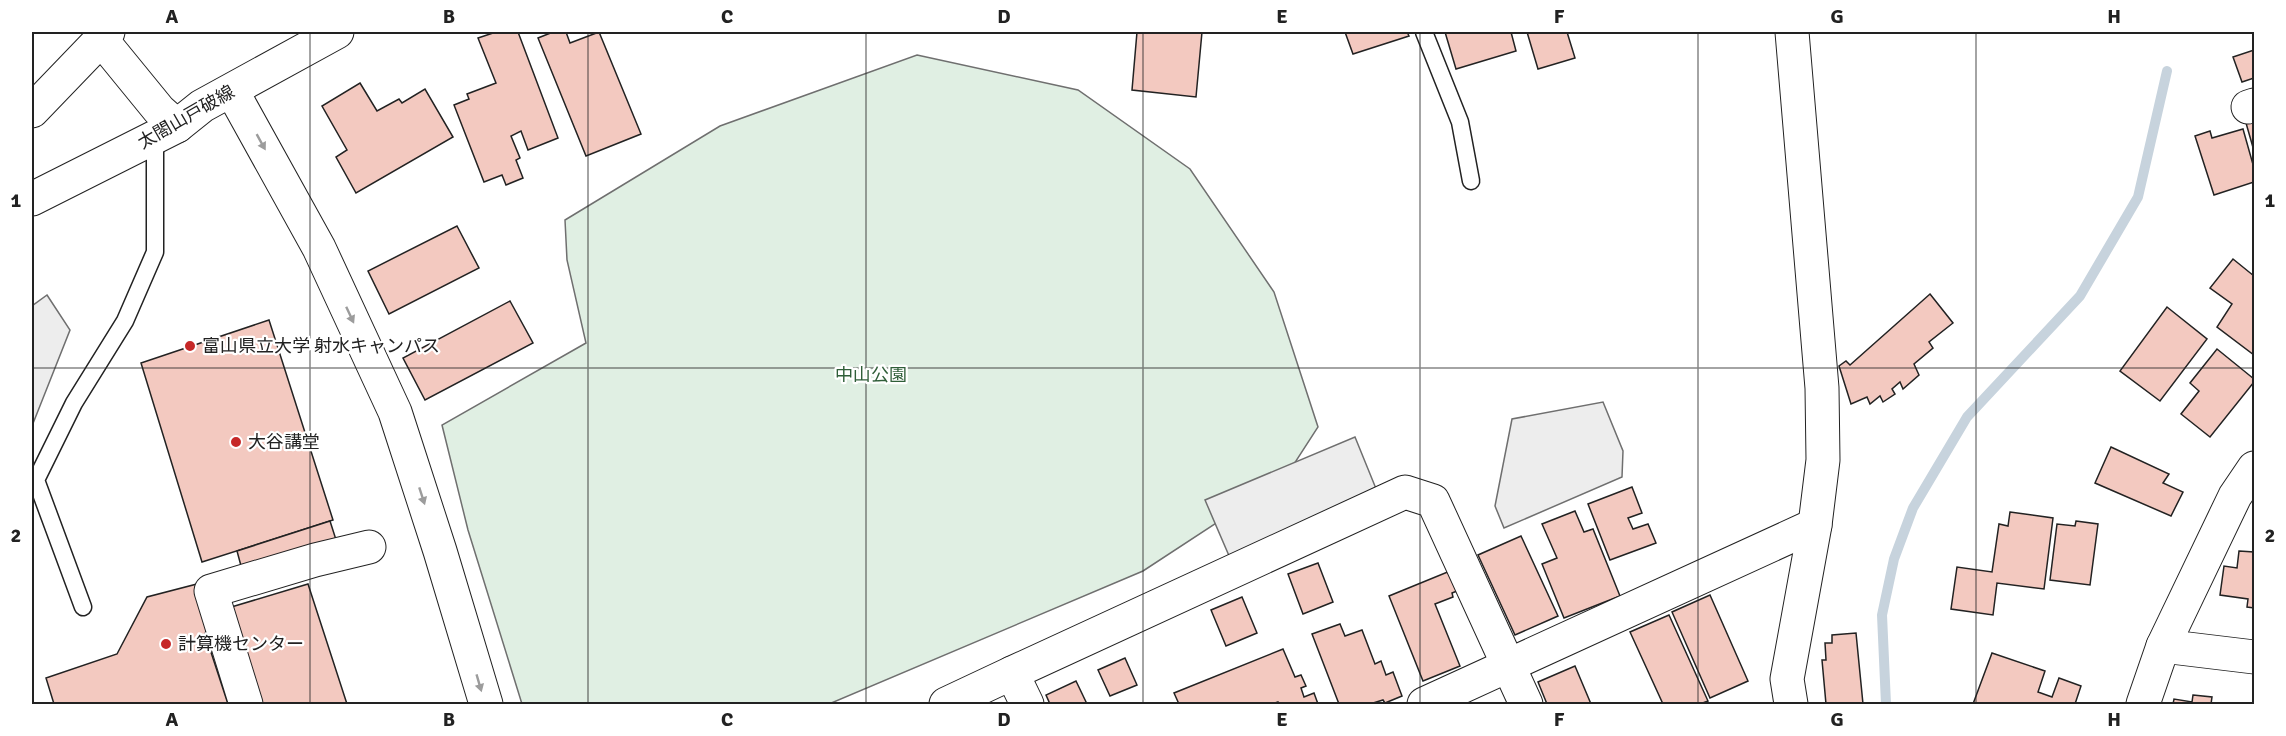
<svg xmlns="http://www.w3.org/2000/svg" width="2286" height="736" font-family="Signika,'Noto Sans JP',sans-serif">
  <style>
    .green { fill: #e0efe3; stroke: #6f6f6f; stroke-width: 1.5 }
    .parking { fill: #ededed; stroke: #6f6f6f; stroke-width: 1.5 }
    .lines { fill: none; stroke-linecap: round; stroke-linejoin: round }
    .stream { stroke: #c7d3dd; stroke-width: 10 }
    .building { fill: #f3c9c0; stroke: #222; stroke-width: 1.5 }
    .lane-casing { stroke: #222; stroke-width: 19 }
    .street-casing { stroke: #222; stroke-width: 35 }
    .secondary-casing { stroke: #222; stroke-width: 35 }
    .lane { stroke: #fff; stroke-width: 16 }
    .street { stroke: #fff; stroke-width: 33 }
    .secondary { stroke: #fff; stroke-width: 33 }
    .oneway { fill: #9c9c9c }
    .grid { fill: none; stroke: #222; stroke-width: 1.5; stroke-opacity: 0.55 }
    .poi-dot { fill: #c62828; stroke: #fff; stroke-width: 2 }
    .labels { text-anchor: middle; stroke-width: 4.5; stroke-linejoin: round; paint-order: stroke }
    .street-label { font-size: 18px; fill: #222; stroke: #fff }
    .poi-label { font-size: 18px; fill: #222; stroke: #fff; text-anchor: start }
    .park-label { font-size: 18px; fill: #2f5e38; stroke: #fff }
    .neatline { fill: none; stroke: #222; stroke-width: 2 }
    .grid-label { font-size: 20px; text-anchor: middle; font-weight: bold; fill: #222 }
  </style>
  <rect width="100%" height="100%" fill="#fff"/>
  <!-- green -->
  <polygon class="green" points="917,55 1078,90 1190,169 1274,292 1318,427 1285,478 1143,571 829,704 522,704 468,530 442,425 586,343 567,260 565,220 720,126"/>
  <!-- parking -->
  <g class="parking">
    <polygon points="47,295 70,330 32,426 32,306"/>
    <polygon points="1603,402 1623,451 1622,477 1504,528 1495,506 1512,419"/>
    <polygon points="1355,437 1379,496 1230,558 1205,500"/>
  </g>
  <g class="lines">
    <!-- stream -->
    <polyline class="stream" points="1886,704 1882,615 1894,559 1913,508 1967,417 2080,296 2138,197 2167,71"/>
  </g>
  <!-- building -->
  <g class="building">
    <polygon points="496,32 518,32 558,138 528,150 521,131 511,136 520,158 516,160 523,178 506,185 502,175 484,182 454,105 469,99 467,94 496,83 478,38"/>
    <polygon points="553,32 566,32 570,43 599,32 641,134 586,156 538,38"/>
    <polygon points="1137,32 1202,32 1196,97 1132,90"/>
    <polygon points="1345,32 1407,32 1409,36 1353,54"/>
    <polygon points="1445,32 1511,32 1516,51 1456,69"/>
    <polygon points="1527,32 1567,32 1575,58 1538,69"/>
    <polygon points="2254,50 2254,78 2242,82 2233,57"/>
    <polygon points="360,83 377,111 399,99 402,103 425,89 453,137 356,193 336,157 347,150 322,106"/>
    <polygon points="2254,120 2254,151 2246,123"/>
    <polygon points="2243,129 2254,168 2254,182 2214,195 2195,136 2210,131 2212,138"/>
    <polygon points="457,226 479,268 389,314 368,271"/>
    <polygon points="2233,259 2254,276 2254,355 2217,327 2232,304 2210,288"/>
    <polygon points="1930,294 1953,323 1929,342 1933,348 1914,364 1919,375 1903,389 1900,382 1892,389 1895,394 1883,402 1880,396 1870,404 1867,397 1851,404 1839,366 1846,361 1850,365"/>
    <polygon points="510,301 533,343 425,400 403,358"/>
    <polygon points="2167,307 2207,339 2160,401 2120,371"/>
    <polygon points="269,320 333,520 202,562 141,363"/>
    <polygon points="2217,349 2254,379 2254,382 2210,437 2181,414 2199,391 2190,383"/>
    <polygon points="2111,447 2169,474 2163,483 2183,492 2171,516 2095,483"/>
    <polygon points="1632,487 1642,513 1628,518 1633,529 1648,524 1656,543 1610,560 1588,504"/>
    <polygon points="1575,511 1584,532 1593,529 1620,596 1564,618 1542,564 1557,558 1542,524"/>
    <polygon points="2010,512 2053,518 2044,589 1997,583 1993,615 1951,609 1957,567 1992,572 1999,524 2008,526"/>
    <polygon points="330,521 338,546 244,577 237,551"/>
    <polygon points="2076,521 2098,524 2090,585 2050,580 2057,524 2075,526"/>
    <polygon points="1521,536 1558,616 1515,635 1478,555"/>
    <polygon points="2239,551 2254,552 2254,608 2247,607 2248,599 2220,595 2224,566 2237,568"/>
    <polygon points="1318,563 1333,602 1303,614 1288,574"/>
    <polygon points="1450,571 1457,591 1452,593 1453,597 1435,604 1460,666 1423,681 1389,596"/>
    <polygon points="197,584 208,626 205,634 228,704 54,704 46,678 117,654 147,597"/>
    <polygon points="308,584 347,704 260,704 228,608"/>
    <polygon points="1710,595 1748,681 1710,698 1672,612"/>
    <polygon points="1242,597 1257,633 1226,646 1211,610"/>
    <polygon points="1669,615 1708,701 1700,704 1663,704 1630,632"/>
    <polygon points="1340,624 1345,636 1362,630 1375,664 1381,661 1386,675 1393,672 1402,696 1385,703 1383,700 1370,704 1339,704 1312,634"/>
    <polygon points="1856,633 1863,704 1826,704 1822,660 1826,660 1825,643 1832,643 1832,635"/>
    <polygon points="1283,649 1295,677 1301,675 1306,686 1301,688 1304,697 1314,693 1318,704 1279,704 1278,702 1272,704 1179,704 1174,693"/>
    <polygon points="1992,653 2045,671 2038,692 2052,697 2059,678 2081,686 2075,704 2077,704 1973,704"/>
    <polygon points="1125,658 1137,685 1110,696 1098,670"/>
    <polygon points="1575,666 1591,704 1547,704 1538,682"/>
    <polygon points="1076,681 1087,704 1050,704 1046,695"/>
    <polygon points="2193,695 2212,697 2211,704 2173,704 2174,699 2192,702"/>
  </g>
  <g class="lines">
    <!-- lane casing -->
    <g class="lane-casing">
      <g id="lane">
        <polyline points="1424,32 1460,122 1471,181"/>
        <polyline points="83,607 36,480 74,403 125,321 155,252 155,136"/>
      </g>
    </g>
    <!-- street casing -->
    <g class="street-casing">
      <g id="street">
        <polyline points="232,91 319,248 395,412 440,551 486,704"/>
        <polyline points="2248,107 2254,105"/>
        <polyline points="2254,468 2235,496 2163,646 2254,657"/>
        <polyline points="1012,673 1405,492 1433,501 1526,704"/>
        <polyline points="246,704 211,591 315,560 369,547"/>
        <polyline points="946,704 1012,673 1027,704"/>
        <polyline points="1424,704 1815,525"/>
        <polyline points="2143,704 2163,646"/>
      </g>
    </g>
    <!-- secondary casing -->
    <g class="secondary-casing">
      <g id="secondary">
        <polyline points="101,39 159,110 177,126"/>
        <polyline points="32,111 108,32"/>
        <polyline points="32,199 177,126 202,106 337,32"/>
        <polyline points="1791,704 1787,679 1815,525 1823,460 1822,388 1792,32"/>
      </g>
    </g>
    <!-- lane -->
    <use href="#lane" class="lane"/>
    <!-- street -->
    <use href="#street" class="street"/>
    <!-- secondary -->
    <use href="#secondary" class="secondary"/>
  </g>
  <!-- one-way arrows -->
  <defs><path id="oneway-solid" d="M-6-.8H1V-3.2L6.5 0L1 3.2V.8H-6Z" transform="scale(1.5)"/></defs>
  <g class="oneway">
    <use href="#oneway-solid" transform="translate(261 142) rotate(61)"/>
    <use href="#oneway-solid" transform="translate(350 315) rotate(65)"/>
    <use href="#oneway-solid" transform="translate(422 496) rotate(72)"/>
    <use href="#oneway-solid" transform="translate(479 683) rotate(74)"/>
  </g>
  <!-- grid -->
  <path class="grid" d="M310 32V704M588 32V704M866 32V704M1143 32V704M1420 32V704M1698 32V704M1976 32V704M32 368H2254"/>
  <!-- markers -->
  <g class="poi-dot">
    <circle cx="190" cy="346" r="6"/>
    <circle cx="236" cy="442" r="6"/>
    <circle cx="166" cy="644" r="6"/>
  </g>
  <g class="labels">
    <!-- street labels -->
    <g class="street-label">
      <text transform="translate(186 117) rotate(-30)" y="6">太閤山戸破線</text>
    </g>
    <!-- poi labels -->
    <g class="poi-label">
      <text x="202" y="352">富山県立大学 射水キャンパス</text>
      <text x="248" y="448">大谷講堂</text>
      <text x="178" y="650">計算機センター</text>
    </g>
    <!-- park labels -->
    <g class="park-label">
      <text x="871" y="381">中山公園</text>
    </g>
  </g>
  <!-- border -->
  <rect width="2286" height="736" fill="none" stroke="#ffffff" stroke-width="66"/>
  <rect x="33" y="33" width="2220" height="670" class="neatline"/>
  <g class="grid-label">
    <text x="172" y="23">A</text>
    <text x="449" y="23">B</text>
    <text x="727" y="23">C</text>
    <text x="1004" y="23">D</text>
    <text x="1282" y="23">E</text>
    <text x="1559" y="23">F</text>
    <text x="1837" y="23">G</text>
    <text x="2114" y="23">H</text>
    <text x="16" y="207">1</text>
    <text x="2270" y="207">1</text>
    <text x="16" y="542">2</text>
    <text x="2270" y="542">2</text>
    <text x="172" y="726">A</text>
    <text x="449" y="726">B</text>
    <text x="727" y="726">C</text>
    <text x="1004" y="726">D</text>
    <text x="1282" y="726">E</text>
    <text x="1559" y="726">F</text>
    <text x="1837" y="726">G</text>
    <text x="2114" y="726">H</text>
  </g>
</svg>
